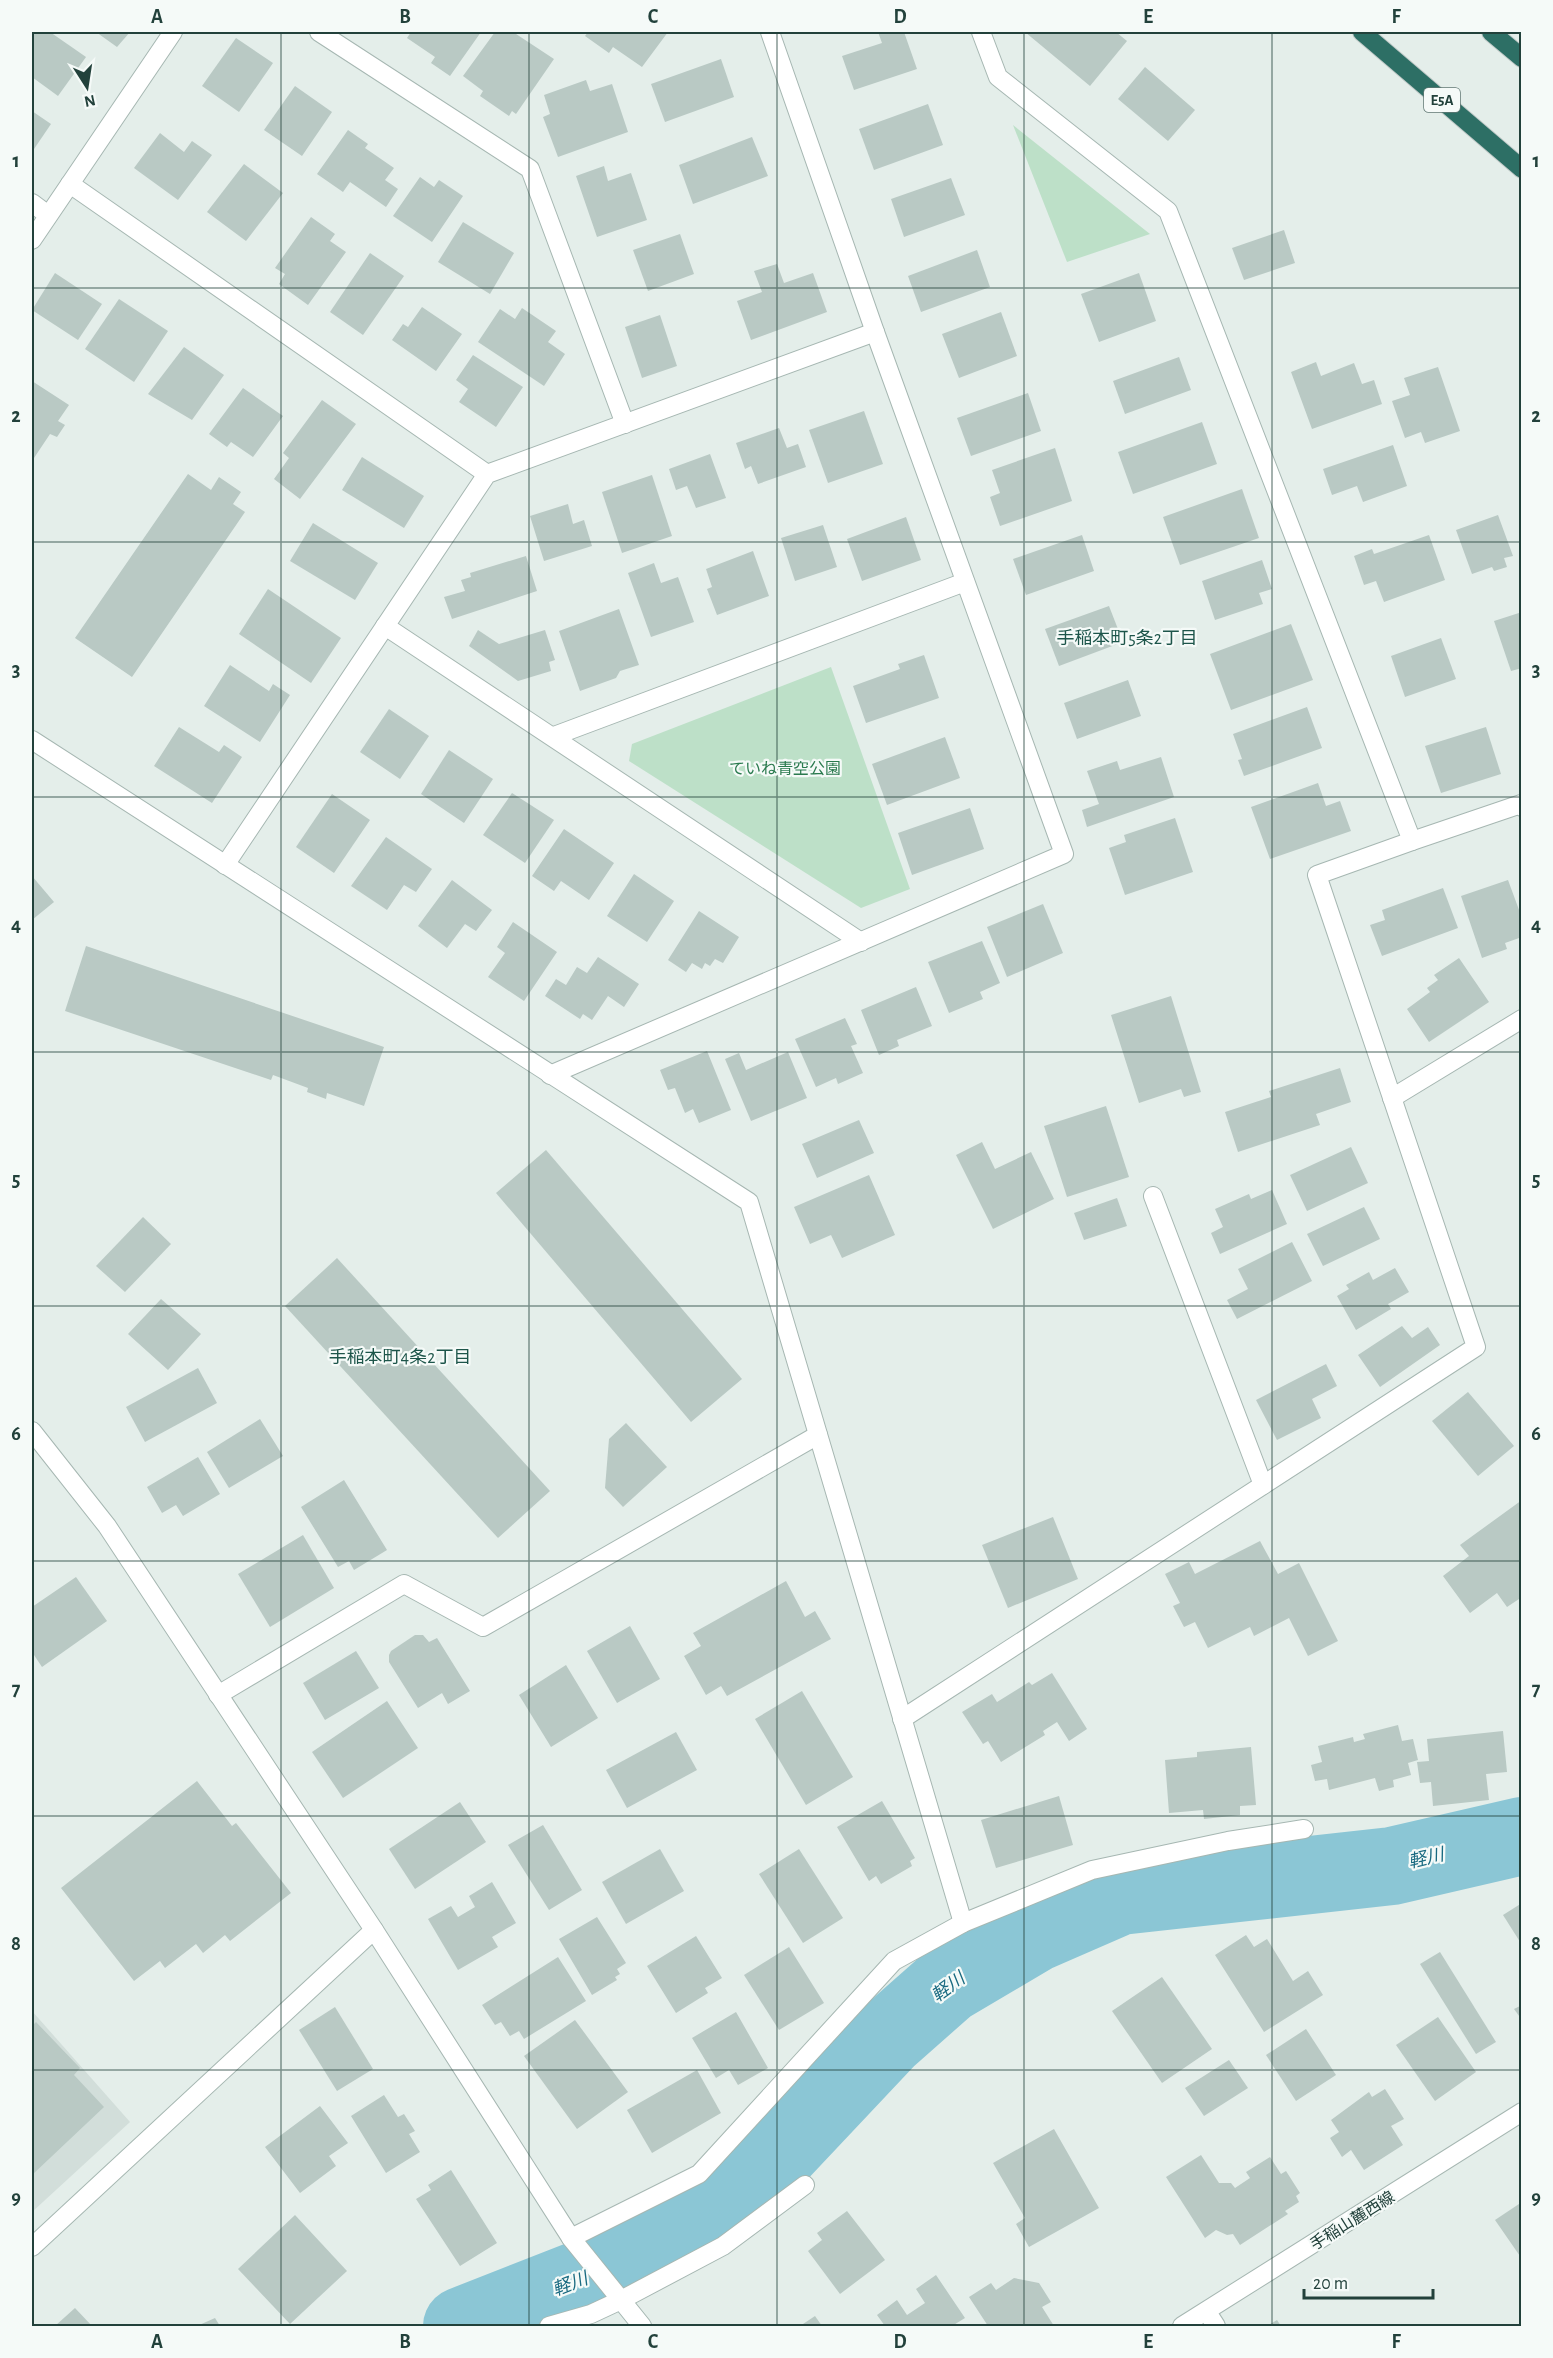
<svg xmlns="http://www.w3.org/2000/svg" width="1553" height="2358" font-family="'Alegreya Sans','Noto Sans JP',sans-serif">
  <style>
    .built { fill: #d2deda }
    .green { fill: #bde0c8 }
    .lines { fill: none; stroke-linecap: round; stroke-linejoin: round }
    .river { stroke: #8bc6d5; stroke-width: 78 }
    .building { fill: #b9c9c4 }
    .minor-casing { stroke: #a6b7b2; stroke-width: 20 }
    .tertiary-casing { stroke: #a6b7b2; stroke-width: 20 }
    .motorway-casing { stroke: #c1cac8; stroke-width: 20 }
    .minor { stroke: #fff; stroke-width: 18 }
    .tertiary { stroke: #fff; stroke-width: 18 }
    .motorway { stroke: #2d6f65; stroke-width: 18 }
    .grid { fill: none; stroke: #22413b; stroke-width: 1.5; stroke-opacity: 0.55 }
    .labels { text-anchor: middle; stroke-width: 4.5; stroke-linejoin: round; paint-order: stroke }
    .shield { fill: #f5faf8; stroke: #617874; stroke-width: 1.5 }
    .shield-label { font-size: 15px; font-weight: bold; fill: #22413b }
    .park-label { font-size: 16px; fill: #2a7a4e; stroke: #f5faf8 }
    .street-label { font-size: 16px; fill: #22413b; stroke: #f5faf8 }
    .neighbourhood-label { font-size: 18px; fill: #1d554a; stroke: #f5faf8 }
    .water-label { font-size: 18px; font-style: italic; fill: #196a81; stroke: #f5faf8 }
    .neatline { fill: none; stroke: #22413b; stroke-width: 2 }
    .grid-label { font-size: 20px; text-anchor: middle; font-weight: bold; fill: #22413b }
  </style>
  <rect width="100%" height="100%" fill="#e4eeea"/>
  <!-- built -->
  <polygon class="built" points="32,2011 130,2122 32,2212"/>
  <!-- green -->
  <g class="green">
    <polygon points="1013,125 1150,234 1067,262"/>
    <polygon points="831,667 910,889 861,908 629,761 632,744"/>
  </g>
  <g class="lines">
    <!-- river -->
    <polyline class="river" points="462,2326 615,2266 696,2220 757,2176 887,2038 947,1985 1035,1933 1120,1896 1392,1866 1522,1836"/>
  </g>
  <!-- building -->
  <g class="building">
    <polygon points="34,32 50,32 86,57 58,96 32,77 32,35"/>
    <polygon points="96,32 130,32 117,47"/>
    <polygon points="411,32 481,32 450,76 431,63 435,57 407,38"/>
    <polygon points="495,32 513,32 554,59 516,114 512,111 509,116 480,96 483,91 463,76"/>
    <polygon points="588,32 668,32 642,67 613,47 609,53 585,36"/>
    <polygon points="878,32 904,32 917,69 854,90 842,56 882,43"/>
    <polygon points="1025,32 1116,32 1127,41 1090,86"/>
    <polygon points="236,38 273,63 239,112 202,86"/>
    <polygon points="721,59 734,97 665,122 651,84"/>
    <polygon points="1145,67 1195,110 1168,141 1118,99"/>
    <polygon points="586,80 590,91 612,84 628,132 558,157 543,117 550,114 544,95"/>
    <polygon points="295,86 332,112 302,156 264,130"/>
    <polygon points="928,104 943,145 874,170 859,129"/>
    <polygon points="32,111 51,124 32,152"/>
    <polygon points="348,130 368,144 365,148 394,168 385,180 398,189 386,207 350,182 343,192 317,174"/>
    <polygon points="160,133 184,152 192,141 212,155 178,200 134,168"/>
    <polygon points="752,137 768,176 693,204 679,165"/>
    <polygon points="244,164 283,193 246,241 207,212"/>
    <polygon points="604,166 608,181 631,173 647,220 597,237 576,176"/>
    <polygon points="420,177 434,187 439,180 463,196 432,242 393,216"/>
    <polygon points="951,178 965,215 904,237 891,199"/>
    <polygon points="311,217 335,234 330,241 346,252 308,305 279,284 285,274 275,268"/>
    <polygon points="463,222 514,253 490,294 438,262"/>
    <polygon points="1284,230 1295,263 1244,280 1232,248"/>
    <polygon points="680,234 694,274 648,291 633,250"/>
    <polygon points="977,250 990,287 921,312 908,276"/>
    <polygon points="370,253 404,276 363,335 330,312"/>
    <polygon points="777,264 784,283 813,273 827,312 751,340 737,301 762,292 754,271"/>
    <polygon points="55,273 102,304 78,340 32,310"/>
    <polygon points="1139,273 1156,321 1099,342 1081,294"/>
    <polygon points="119,299 168,331 134,382 85,349"/>
    <polygon points="422,307 462,334 436,371 392,340 403,324 408,327"/>
    <polygon points="522,308 556,331 548,342 565,354 544,386 478,342 500,309 515,319"/>
    <polygon points="1001,312 1017,356 959,378 942,334"/>
    <polygon points="660,315 677,366 642,378 625,327"/>
    <polygon points="184,347 224,375 192,420 148,394"/>
    <polygon points="473,355 523,387 496,427 459,402 468,389 456,380"/>
    <polygon points="1179,357 1191,390 1125,414 1113,381"/>
    <polygon points="1316,362 1321,376 1354,363 1362,384 1374,380 1382,404 1312,429 1291,372"/>
    <polygon points="1438,367 1460,431 1425,443 1421,432 1405,438 1392,401 1410,395 1404,378"/>
    <polygon points="32,381 69,405 58,421 65,425 57,437 50,434 32,461"/>
    <polygon points="243,388 283,416 253,457 231,442 227,447 209,434"/>
    <polygon points="1028,393 1041,431 971,456 957,418"/>
    <polygon points="322,400 356,424 300,499 274,479 289,458 283,453"/>
    <polygon points="864,411 883,464 828,483 809,430"/>
    <polygon points="1202,422 1217,464 1133,494 1118,452"/>
    <polygon points="779,428 787,448 798,444 806,467 758,484 751,466 745,469 736,443"/>
    <polygon points="1393,445 1407,486 1363,502 1357,486 1332,495 1323,469"/>
    <polygon points="1055,448 1072,501 1000,526 990,497 1000,493 992,470"/>
    <polygon points="710,454 726,498 696,508 687,486 676,490 669,469"/>
    <polygon points="362,457 424,496 404,528 342,490"/>
    <polygon points="188,474 211,490 219,477 241,492 233,504 245,512 132,677 75,638"/>
    <polygon points="652,475 672,536 622,553 602,492"/>
    <polygon points="1242,489 1259,538 1180,565 1163,517"/>
    <polygon points="568,504 573,524 584,520 592,546 544,561 530,516"/>
    <polygon points="1498,515 1513,556 1504,558 1507,567 1494,571 1492,567 1472,574 1456,530"/>
    <polygon points="906,517 921,560 862,581 847,539"/>
    <polygon points="313,523 378,563 355,600 290,561"/>
    <polygon points="823,525 837,567 795,581 781,538"/>
    <polygon points="1082,535 1094,571 1026,595 1013,559"/>
    <polygon points="1429,535 1445,580 1384,602 1376,581 1364,585 1354,556 1372,549 1374,554"/>
    <polygon points="753,551 769,596 717,615 707,589 712,587 706,569"/>
    <polygon points="526,556 537,591 452,619 444,597 465,591 461,580 471,577 470,573"/>
    <polygon points="1262,560 1272,589 1259,593 1263,604 1215,620 1202,581"/>
    <polygon points="654,563 661,583 678,577 694,622 651,637 628,573"/>
    <polygon points="268,589 341,638 311,683 239,634"/>
    <polygon points="1109,606 1123,642 1059,666 1045,629"/>
    <polygon points="619,609 639,665 620,671 616,678 580,691 559,631"/>
    <polygon points="1522,612 1522,668 1511,671 1494,621"/>
    <polygon points="1291,624 1313,680 1231,710 1210,654"/>
    <polygon points="478,630 499,644 545,630 555,660 549,662 551,671 518,681 469,646"/>
    <polygon points="1441,638 1456,679 1405,697 1391,656"/>
    <polygon points="924,655 939,698 866,723 853,686 900,669 898,664"/>
    <polygon points="230,665 269,691 273,684 290,695 260,742 204,706"/>
    <polygon points="1128,680 1141,716 1077,739 1064,703"/>
    <polygon points="1307,707 1322,748 1244,776 1238,760 1242,759 1233,734"/>
    <polygon points="389,709 429,736 400,779 360,752"/>
    <polygon points="179,727 219,752 224,745 242,757 212,803 154,766"/>
    <polygon points="1486,727 1501,774 1441,793 1425,746"/>
    <polygon points="945,737 960,778 887,805 872,764"/>
    <polygon points="449,750 493,779 464,823 421,794"/>
    <polygon points="1161,757 1174,797 1087,827 1082,810 1099,804 1087,771 1117,761 1120,770"/>
    <polygon points="1318,783 1326,806 1340,801 1351,831 1270,859 1251,807"/>
    <polygon points="512,793 554,820 525,863 483,835"/>
    <polygon points="332,794 370,820 334,873 296,847"/>
    <polygon points="970,808 984,849 912,875 898,833"/>
    <polygon points="1175,818 1193,872 1125,895 1109,848 1126,842 1124,835"/>
    <polygon points="564,829 614,863 589,900 561,881 554,891 532,876"/>
    <polygon points="386,837 432,869 416,892 404,885 387,910 351,886"/>
    <polygon points="634,874 674,901 647,942 607,916"/>
    <polygon points="32,876 54,902 32,920"/>
    <polygon points="452,880 492,910 476,931 465,924 447,948 418,926"/>
    <polygon points="1508,880 1522,918 1522,937 1505,943 1507,949 1482,958 1461,896"/>
    <polygon points="1443,888 1458,928 1382,956 1370,925 1385,920 1382,910"/>
    <polygon points="1043,904 1063,953 1007,977 987,927"/>
    <polygon points="699,911 739,937 723,963 715,959 710,966 705,963 702,969 692,963 686,972 668,960"/>
    <polygon points="513,922 557,952 524,1001 488,977 505,953 497,947"/>
    <polygon points="982,941 1000,983 980,992 983,999 949,1013 928,962"/>
    <polygon points="86,946 384,1047 364,1106 327,1093 326,1099 307,1092 308,1088 273,1075 271,1080 65,1011"/>
    <polygon points="598,957 639,984 624,1007 608,996 592,1020 583,1014 580,1019 545,996 556,979 566,985 577,967 587,973"/>
    <polygon points="1459,958 1489,1002 1429,1042 1407,1009 1430,992 1427,988 1438,980 1434,975"/>
    <polygon points="916,987 932,1026 897,1040 899,1046 879,1055 861,1010"/>
    <polygon points="1171,996 1201,1092 1184,1097 1181,1089 1139,1103 1111,1015"/>
    <polygon points="845,1018 857,1044 851,1046 863,1073 838,1084 836,1078 816,1087 795,1039"/>
    <polygon points="707,1051 731,1110 699,1123 693,1109 685,1113 675,1088 668,1090 660,1070"/>
    <polygon points="788,1052 807,1098 751,1121 725,1059 739,1053 746,1070"/>
    <polygon points="1340,1068 1351,1102 1316,1114 1320,1125 1238,1152 1225,1112 1271,1097 1269,1091"/>
    <polygon points="1106,1106 1129,1177 1067,1197 1044,1126"/>
    <polygon points="859,1120 874,1153 817,1178 802,1144"/>
    <polygon points="982,1142 995,1169 1031,1152 1054,1199 993,1229 956,1155"/>
    <polygon points="1351,1147 1368,1183 1307,1211 1290,1175"/>
    <polygon points="546,1150 742,1379 691,1422 496,1193"/>
    <polygon points="869,1175 895,1235 842,1258 831,1235 810,1244 794,1207"/>
    <polygon points="1272,1190 1287,1224 1220,1254 1211,1233 1223,1227 1215,1209 1249,1194 1251,1199"/>
    <polygon points="1117,1198 1127,1226 1084,1240 1074,1213"/>
    <polygon points="1364,1207 1380,1239 1323,1266 1307,1234"/>
    <polygon points="143,1217 171,1244 125,1292 96,1266"/>
    <polygon points="1292,1242 1312,1281 1237,1319 1227,1300 1248,1289 1238,1269"/>
    <polygon points="337,1258 550,1491 498,1538 285,1306"/>
    <polygon points="1395,1268 1409,1292 1388,1304 1391,1309 1356,1330 1337,1296 1349,1289 1346,1285 1369,1272 1373,1280"/>
    <polygon points="161,1299 201,1334 168,1370 128,1334"/>
    <polygon points="1402,1326 1412,1338 1428,1327 1440,1345 1380,1387 1358,1355"/>
    <polygon points="1326,1364 1337,1386 1312,1399 1321,1418 1277,1440 1256,1400"/>
    <polygon points="198,1368 217,1403 145,1442 126,1407"/>
    <polygon points="1468,1392 1514,1446 1478,1476 1432,1421"/>
    <polygon points="260,1419 283,1456 229,1488 207,1452"/>
    <polygon points="626,1423 667,1467 623,1507 605,1488 609,1439"/>
    <polygon points="198,1457 220,1494 183,1516 176,1505 162,1513 147,1487"/>
    <polygon points="344,1480 387,1550 354,1570 349,1561 338,1567 301,1507"/>
    <polygon points="1522,1500 1522,1597 1507,1607 1497,1593 1470,1613 1443,1576 1469,1556 1460,1545"/>
    <polygon points="1053,1517 1078,1579 1008,1608 982,1545"/>
    <polygon points="303,1535 334,1588 270,1627 238,1574"/>
    <polygon points="1260,1541 1278,1574 1299,1563 1338,1641 1308,1656 1289,1618 1254,1636 1250,1627 1208,1648 1195,1622 1184,1627 1173,1606 1180,1603 1165,1574 1189,1562 1195,1574"/>
    <polygon points="76,1577 107,1621 42,1667 32,1652 32,1607"/>
    <polygon points="786,1581 805,1617 815,1611 831,1639 727,1696 721,1686 706,1695 684,1656 701,1646 693,1633"/>
    <polygon points="630,1626 660,1679 617,1703 587,1651"/>
    <polygon points="415,1635 423,1635 429,1642 437,1638 470,1691 448,1704 442,1693 418,1708 389,1662 389,1655 391,1651"/>
    <polygon points="356,1651 379,1688 325,1720 303,1683"/>
    <polygon points="566,1665 598,1718 551,1747 519,1695"/>
    <polygon points="1052,1673 1087,1729 1069,1741 1057,1722 1043,1731 1045,1735 1001,1762 988,1741 983,1744 962,1712 992,1694 997,1702 1029,1682 1032,1685"/>
    <polygon points="802,1691 853,1777 806,1805 755,1719"/>
    <polygon points="387,1701 418,1748 343,1798 312,1752"/>
    <polygon points="1398,1725 1402,1741 1413,1739 1418,1760 1408,1763 1411,1775 1393,1780 1394,1787 1379,1791 1375,1778 1329,1790 1327,1779 1315,1781 1311,1765 1322,1762 1318,1746 1353,1737 1354,1742 1365,1739 1363,1734"/>
    <polygon points="1503,1731 1507,1772 1486,1774 1489,1800 1433,1806 1431,1782 1420,1783 1417,1762 1429,1761 1427,1739"/>
    <polygon points="676,1732 697,1770 627,1808 606,1770"/>
    <polygon points="1251,1747 1256,1805 1240,1806 1240,1815 1204,1819 1203,1810 1169,1813 1165,1760 1197,1757 1197,1752"/>
    <polygon points="197,1781 232,1826 236,1823 291,1893 230,1941 225,1935 203,1953 196,1944 165,1968 160,1961 134,1981 61,1888"/>
    <polygon points="1059,1796 1073,1845 996,1868 981,1820"/>
    <polygon points="882,1801 915,1858 910,1861 912,1866 881,1884 876,1876 869,1881 837,1827"/>
    <polygon points="460,1802 486,1842 415,1889 389,1849"/>
    <polygon points="543,1825 582,1890 549,1910 508,1845"/>
    <polygon points="660,1849 684,1891 626,1924 602,1882"/>
    <polygon points="799,1849 843,1918 803,1943 759,1874"/>
    <polygon points="492,1882 516,1923 492,1937 498,1947 458,1970 428,1919 451,1906 458,1917 475,1907 469,1896"/>
    <polygon points="1522,1903 1522,1945 1503,1915"/>
    <polygon points="597,1917 626,1963 617,1969 620,1974 615,1977 617,1980 592,1995 559,1939"/>
    <polygon points="1246,1935 1254,1947 1267,1939 1293,1981 1308,1971 1323,1995 1264,2032 1215,1955"/>
    <polygon points="696,1936 722,1978 705,1988 708,1993 676,2013 647,1966"/>
    <polygon points="789,1947 824,2003 779,2030 744,1975"/>
    <polygon points="1440,1952 1496,2042 1476,2054 1420,1964"/>
    <polygon points="558,1957 586,2001 524,2039 519,2031 510,2036 501,2022 495,2025 482,2005"/>
    <polygon points="1162,1977 1212,2049 1162,2083 1112,2011"/>
    <polygon points="1522,2005 1522,2020 1514,2009"/>
    <polygon points="335,2007 373,2069 337,2091 299,2030"/>
    <polygon points="736,2012 768,2068 738,2085 729,2070 716,2078 692,2038"/>
    <polygon points="1438,2017 1476,2072 1435,2101 1396,2045"/>
    <polygon points="575,2020 628,2092 577,2129 524,2056"/>
    <polygon points="36,2022 80,2068 74,2075 104,2107 32,2175 32,2026"/>
    <polygon points="1306,2029 1336,2075 1296,2101 1266,2055"/>
    <polygon points="1229,2060 1248,2088 1204,2116 1185,2088"/>
    <polygon points="697,2070 721,2113 652,2153 627,2110"/>
    <polygon points="1385,2089 1404,2119 1391,2126 1403,2145 1364,2170 1351,2150 1342,2157 1330,2138 1339,2132 1331,2120 1369,2092 1372,2097"/>
    <polygon points="384,2095 398,2117 404,2114 415,2131 409,2134 420,2152 386,2173 351,2116"/>
    <polygon points="320,2106 348,2143 329,2156 336,2166 300,2193 265,2147"/>
    <polygon points="1054,2129 1099,2208 1029,2247 1016,2224 1025,2218 993,2163"/>
    <polygon points="1201,2155 1219,2183 1231,2183 1235,2188 1250,2178 1246,2172 1270,2157 1281,2174 1286,2171 1300,2193 1296,2196 1299,2202 1285,2211 1288,2214 1240,2245 1233,2234 1227,2235 1216,2230 1205,2238 1166,2177"/>
    <polygon points="451,2170 497,2243 460,2266 416,2199 431,2190 428,2185"/>
    <polygon points="1522,2202 1522,2259 1495,2220"/>
    <polygon points="847,2211 885,2260 840,2294 808,2251 822,2240 817,2233"/>
    <polygon points="295,2215 347,2271 290,2324 238,2269"/>
    <polygon points="936,2275 965,2318 952,2326 885,2326 877,2315 897,2300 907,2315 925,2303 916,2289"/>
    <polygon points="1014,2278 1039,2283 1051,2302 1042,2307 1054,2326 988,2326 969,2297 991,2283 996,2290"/>
    <polygon points="75,2308 92,2326 55,2326"/>
    <polygon points="815,2316 822,2326 800,2326"/>
    <polygon points="215,2318 220,2326 197,2326"/>
    <polygon points="1277,2320 1281,2326 1267,2326"/>
  </g>
  <g class="lines">
    <!-- minor casing -->
    <g class="minor-casing">
      <g id="minor">
        <polyline points="319,32 530,169 625,424"/>
        <polyline points="981,32 998,77 1168,211 1412,841 1521,804 1522,807"/>
        <polyline points="70,184 487,474"/>
        <polyline points="32,203 48,215"/>
        <polyline points="32,240 173,32"/>
        <polyline points="385,626 861,942"/>
        <polyline points="554,736 965,582"/>
        <polyline points="32,740 749,1202 963,1923"/>
        <polyline points="225,865 487,474 875,332"/>
        <polyline points="550,1075 1064,854 875,332 770,32"/>
        <polyline points="1392,1098 1522,1019"/>
        <polyline points="1153,1196 1263,1485"/>
        <polyline points="218,1695 404,1584 483,1627 818,1435"/>
        <polyline points="902,1719 1476,1347 1317,875 1412,841"/>
        <polyline points="571,2238 699,2174 894,1961 963,1923 1092,1870 1228,1841 1304,1829"/>
        <polyline points="32,2247 374,1930"/>
        <polyline points="1207,2312 1216,2326"/>
        <polyline points="549,2326 591,2314 621,2300 723,2246 805,2185"/>
      </g>
    </g>
    <!-- tertiary casing -->
    <g class="tertiary-casing">
      <g id="tertiary">
        <polyline points="32,1431 107,1526 374,1930 571,2238 642,2326"/>
        <polyline points="1182,2326 1522,2112"/>
      </g>
    </g>
    <!-- motorway casing -->
    <g class="motorway-casing">
      <g id="motorway">
        <polyline points="1362,32 1522,169"/>
        <polyline points="1491,32 1522,58"/>
      </g>
    </g>
    <!-- minor -->
    <use href="#minor" class="minor"/>
    <!-- tertiary -->
    <use href="#tertiary" class="tertiary"/>
    <!-- motorway -->
    <use href="#motorway" class="motorway"/>
  </g>
  <!-- grid -->
  <path class="grid" d="M281 32V2326M529 32V2326M777 32V2326M1024 32V2326M1272 32V2326M32 288H1522M32 542H1522M32 797H1522M32 1052H1522M32 1306H1522M32 1561H1522M32 1816H1522M32 2070H1522"/>
  <g class="labels">
    <!-- shield labels -->
    <rect class="shield" x="1424" y="88" width="36" height="24" rx="4.5"/>
    <g class="shield-label">
      <text x="1442" y="105">E5A</text>
    </g>
    <!-- park labels -->
    <g class="park-label">
      <text x="785" y="774">ていね青空公園</text>
    </g>
    <!-- street labels -->
    <g class="street-label">
      <text transform="translate(1352 2220) rotate(-32)" y="6">手稲山麓西線</text>
    </g>
    <!-- neighbourhood labels -->
    <g class="neighbourhood-label">
      <text x="1127" y="644">手稲本町5条2丁目</text>
      <text x="400" y="1363">手稲本町4条2丁目</text>
    </g>
    <!-- water labels -->
    <g class="water-label">
      <text transform="translate(1426 1858) rotate(-13)" y="6">軽川</text>
      <text transform="translate(948 1987) rotate(-36)" y="6">軽川</text>
      <text transform="translate(570 2284) rotate(-21)" y="6">軽川</text>
    </g>
  </g>
  <!-- border -->
  <rect width="1553" height="2358" fill="none" stroke="#f5faf8" stroke-width="66"/>
  <!-- north arrow -->
  <g transform="translate(87 87) rotate(168)" stroke="#f5faf8" stroke-width="4.5" paint-order="stroke">
  <path d="M0-4.5L10 22L0 15L-10 22Z" fill="#22413b"/>
  <text y="-9" font-size="16" font-weight="bold" text-anchor="middle" fill="#22413b">N</text>
  </g>
  <!-- scale -->
  <path d="M1304 2289v9h129v-9" fill="none" stroke="#22413b" stroke-width="3"/>
  <text x="1313" y="2289" font-size="18" fill="#22413b" stroke="#f5faf8" stroke-width="4.5" paint-order="stroke">20 m</text>
  <rect x="33" y="33" width="1487" height="2292" class="neatline"/>
  <g class="grid-label">
    <text x="157" y="23">A</text>
    <text x="405" y="23">B</text>
    <text x="653" y="23">C</text>
    <text x="900" y="23">D</text>
    <text x="1148" y="23">E</text>
    <text x="1396" y="23">F</text>
    <text x="16" y="167">1</text>
    <text x="1536" y="167">1</text>
    <text x="16" y="422">2</text>
    <text x="1536" y="422">2</text>
    <text x="16" y="676">3</text>
    <text x="1536" y="676">3</text>
    <text x="16" y="931">4</text>
    <text x="1536" y="931">4</text>
    <text x="16" y="1186">5</text>
    <text x="1536" y="1186">5</text>
    <text x="16" y="1440">6</text>
    <text x="1536" y="1440">6</text>
    <text x="16" y="1695">7</text>
    <text x="1536" y="1695">7</text>
    <text x="16" y="1950">8</text>
    <text x="1536" y="1950">8</text>
    <text x="16" y="2204">9</text>
    <text x="1536" y="2204">9</text>
    <text x="157" y="2348">A</text>
    <text x="405" y="2348">B</text>
    <text x="653" y="2348">C</text>
    <text x="900" y="2348">D</text>
    <text x="1148" y="2348">E</text>
    <text x="1396" y="2348">F</text>
  </g>
</svg>
